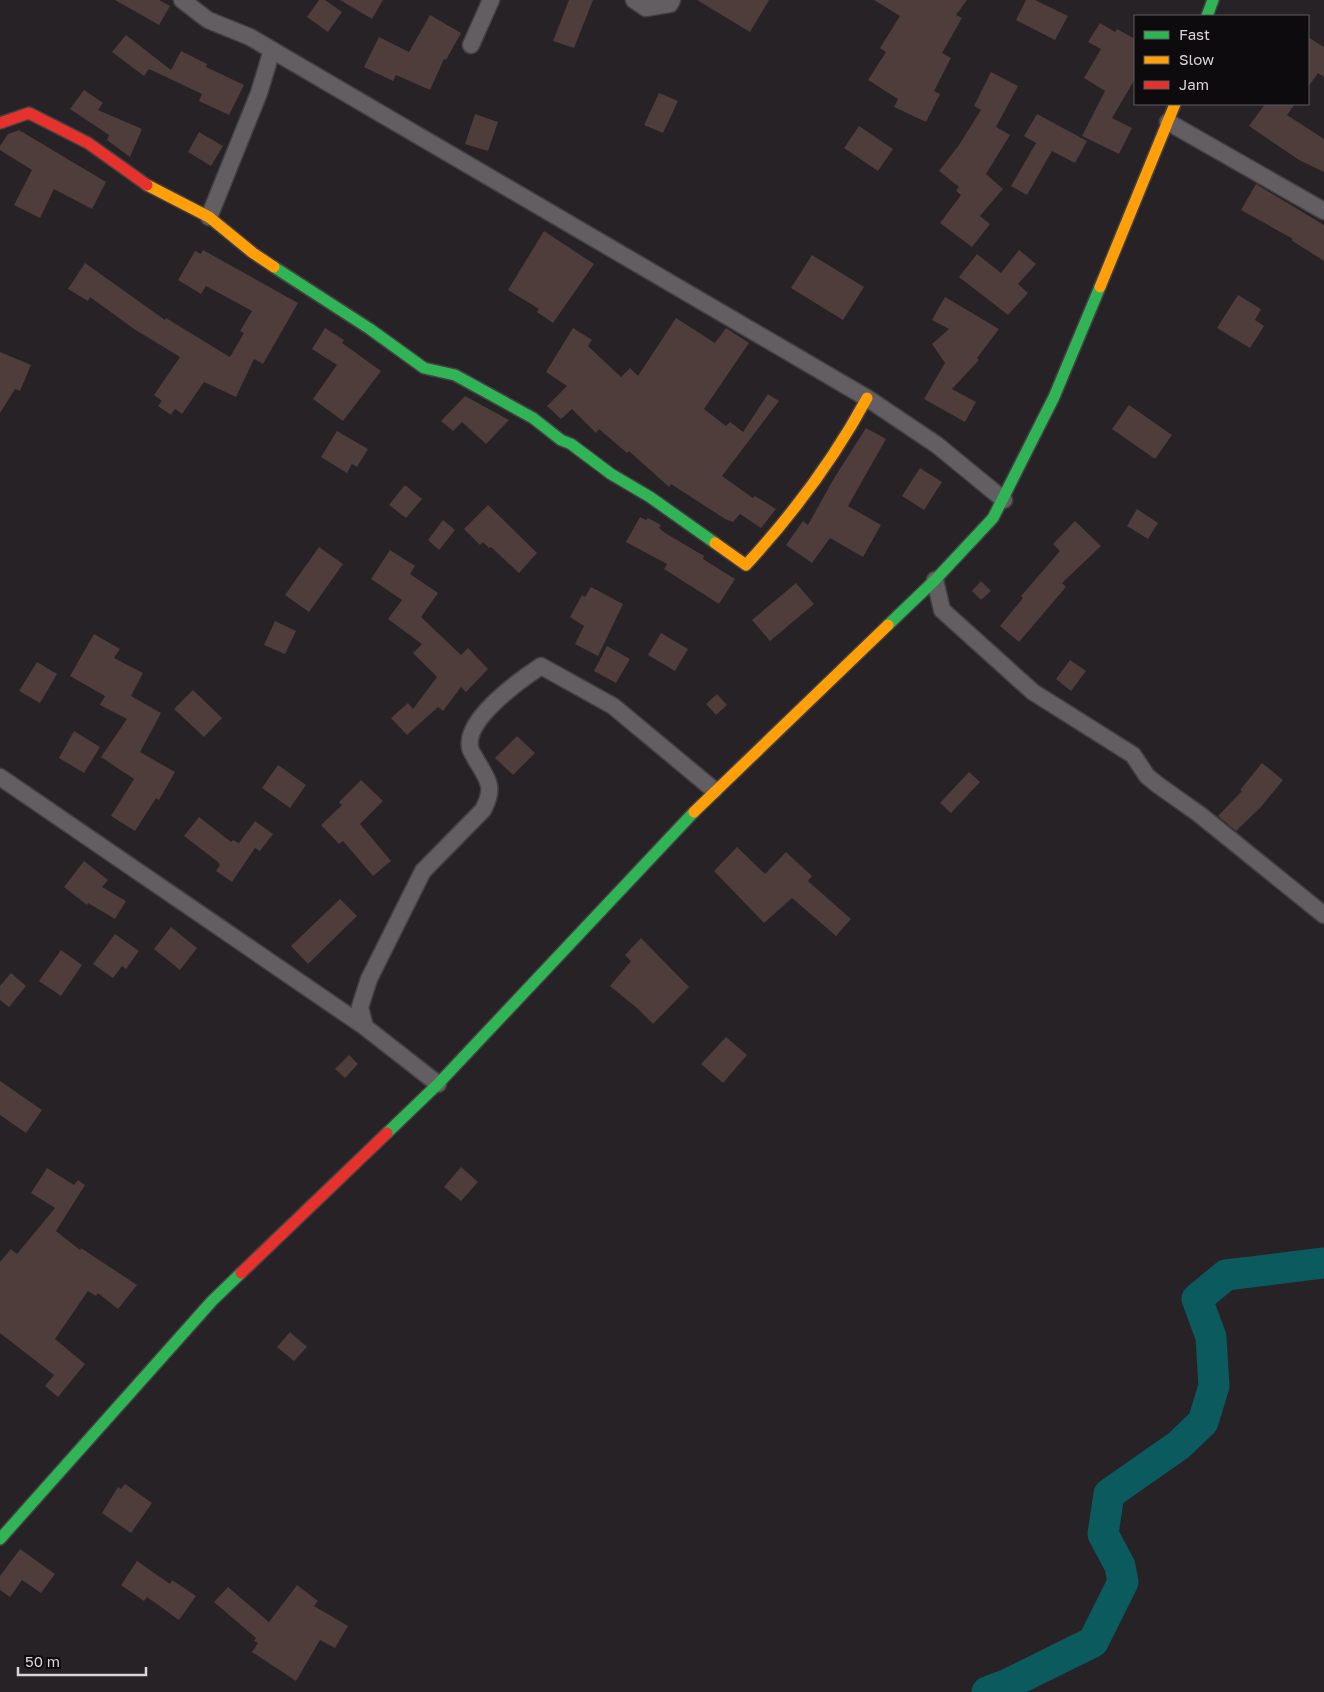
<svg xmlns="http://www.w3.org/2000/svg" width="1324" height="1692" font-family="'Golos Text',sans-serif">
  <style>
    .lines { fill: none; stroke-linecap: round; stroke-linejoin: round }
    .river { stroke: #0b5a5e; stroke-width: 31 }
    .building { fill: #4e3d3a }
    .street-casing { stroke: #434043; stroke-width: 19 }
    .fast-casing { stroke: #434043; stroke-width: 14 }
    .slow-casing { stroke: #434043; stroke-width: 14 }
    .jam-casing { stroke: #434043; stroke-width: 14 }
    .street { stroke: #625e62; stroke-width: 16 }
    .fast { stroke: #30b455; stroke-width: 11 }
    .slow { stroke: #ff9f0a; stroke-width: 11 }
    .jam { stroke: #e5322d; stroke-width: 11 }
  </style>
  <rect width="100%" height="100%" fill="#262226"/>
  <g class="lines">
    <!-- river -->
    <polyline class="river" points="987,1692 1008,1684 1093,1642 1123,1582 1120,1566 1103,1534 1109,1494 1179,1445 1203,1422 1214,1386 1211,1337 1197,1299 1226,1275 1324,1263"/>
  </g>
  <!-- building -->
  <g class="building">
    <polygon points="115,0 159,0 170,6 159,25"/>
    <polygon points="319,0 325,0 342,12 328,32 307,17"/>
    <polygon points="340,0 383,0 372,19"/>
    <polygon points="569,0 593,0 574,48 553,41"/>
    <polygon points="697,0 769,0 750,32"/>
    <polygon points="874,0 967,0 956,15 962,18 942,53 951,58 934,91 940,94 926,122 894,107 898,99 868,80 886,52 880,48 900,16"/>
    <polygon points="1026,0 1035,0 1068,16 1055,40 1016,20"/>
    <polygon points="430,15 461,33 446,60 444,59 430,90 396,75 393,81 364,67 379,37 409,52"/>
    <polygon points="1100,23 1115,32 1117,29 1135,39 1135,79 1112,118 1132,128 1119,154 1082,136 1105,91 1084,78 1101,49 1088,42"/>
    <polygon points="126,35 171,70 181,51 207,64 206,67 244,85 229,115 199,101 202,94 149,69 144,76 112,52"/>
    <polygon points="1308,37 1324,47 1324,77 1318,73 1308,87"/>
    <polygon points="991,72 1018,86 996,127 1010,135 986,174 1003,189 980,216 990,224 972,247 940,223 961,195 956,191 959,187 939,171 959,145 981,110 974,106"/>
    <polygon points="84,90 103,103 98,110 142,129 130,157 107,140 109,135 70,109"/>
    <polygon points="659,93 678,101 663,133 644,125"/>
    <polygon points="1265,104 1295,104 1287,115 1324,139 1324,172 1299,160 1249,126"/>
    <polygon points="475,114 498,122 488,151 465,144"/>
    <polygon points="1037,114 1087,141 1075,163 1052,151 1027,195 1011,186 1036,143 1024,136"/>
    <polygon points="859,126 893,149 878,171 844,148"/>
    <polygon points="19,130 106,182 92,209 54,189 40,218 14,205 32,170 0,150 0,146 8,134"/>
    <polygon points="199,132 223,146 211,166 188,152"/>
    <polygon points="1256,184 1324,225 1324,261 1291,240 1293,239 1241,210"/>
    <polygon points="544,231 594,264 553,323 537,312 539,309 508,290"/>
    <polygon points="203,250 298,303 263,364 254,359 236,397 204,382 182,414 175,409 171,415 158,406 162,401 154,395 180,357 134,329 90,297 88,301 68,289 85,263 165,320 166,318 230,357 244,333 240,331 252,311 206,286 201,294 178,280 195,251 201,254"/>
    <polygon points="1019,250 1036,264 1018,284 1028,293 1008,315 959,277 977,254 1001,273"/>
    <polygon points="812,255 864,287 843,320 791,288"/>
    <polygon points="1238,295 1261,309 1255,320 1264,326 1250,348 1217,328"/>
    <polygon points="945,297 999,329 977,358 979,360 952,389 976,402 965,422 924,399 945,363 932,344 949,329 932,320"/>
    <polygon points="676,318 715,343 726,328 749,343 704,409 726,426 730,422 743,432 768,394 779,401 722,476 753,498 755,496 776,509 761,528 740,514 733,522 725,519 671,484 669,487 629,451 627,453 599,429 596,433 572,409 561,419 547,406 567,386 546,372 573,328 592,340 588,346 621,377 630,368 638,376"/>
    <polygon points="325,328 344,340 342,343 381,371 343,421 313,399 337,365 312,349"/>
    <polygon points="0,352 31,365 20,391 15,389 0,413"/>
    <polygon points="465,396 509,420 486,444 462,422 453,431 441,421"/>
    <polygon points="1129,405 1172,435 1155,459 1112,429"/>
    <polygon points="866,428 886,439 848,506 881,525 863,557 830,538 812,563 786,545 803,521 808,525 833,480"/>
    <polygon points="337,431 368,449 357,467 352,464 347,473 321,457"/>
    <polygon points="920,468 942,482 924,510 902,496"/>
    <polygon points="405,485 422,499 406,518 389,505"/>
    <polygon points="488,505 537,553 519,573 491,547 489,548 483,542 480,545 464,529"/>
    <polygon points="1137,509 1158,523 1148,539 1127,526"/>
    <polygon points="640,517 646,520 648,518 661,525 659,528 665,533 704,556 703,559 735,579 719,604 664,569 667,564 626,542"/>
    <polygon points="443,520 455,530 439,550 428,540"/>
    <polygon points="1075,521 1101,546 1062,583 1066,587 1019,642 1000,626 1023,598 1021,596 1060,551 1053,544"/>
    <polygon points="319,547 343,564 309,612 285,595"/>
    <polygon points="390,550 415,566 410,574 438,593 421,617 461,655 468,648 488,669 466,692 461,687 443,711 438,707 407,735 391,718 408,703 413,709 437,677 413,653 422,644 388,619 402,600 371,579"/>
    <polygon points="981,581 991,591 981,600 972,591"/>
    <polygon points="796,583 814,604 770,641 752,620"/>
    <polygon points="591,587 623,604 598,656 575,644 584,626 570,617 582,595 585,597"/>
    <polygon points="275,621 296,631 285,654 264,645"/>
    <polygon points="661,633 688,649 675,671 648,655"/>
    <polygon points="94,634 120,649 114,658 143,673 131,696 161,713 140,752 175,772 159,800 156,798 135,831 111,816 134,779 101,757 127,719 100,705 105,696 70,676"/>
    <polygon points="607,646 630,659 616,683 594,671"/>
    <polygon points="1070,660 1086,671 1071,691 1056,679"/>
    <polygon points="37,662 57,674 40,703 19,691"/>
    <polygon points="193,690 222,718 204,737 174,709"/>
    <polygon points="717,694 727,705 716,715 706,704"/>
    <polygon points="74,731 100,747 84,773 59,758"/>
    <polygon points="517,736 535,753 513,775 495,758"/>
    <polygon points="1262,763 1283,780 1261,807 1236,831 1218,816 1242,791 1240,790"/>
    <polygon points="278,765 306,785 290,808 262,788"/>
    <polygon points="969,772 980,782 951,813 940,803"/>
    <polygon points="361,780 383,801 360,824 391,861 373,876 343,841 339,844 321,825 342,805 339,802"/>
    <polygon points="199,817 231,842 233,840 239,843 255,821 273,834 260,851 255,848 232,882 216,871 220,865 218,862 184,836"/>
    <polygon points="737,847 765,874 786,852 812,876 808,881 851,919 836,936 792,898 764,923 714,871"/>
    <polygon points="84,861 108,880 102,887 126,901 115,919 88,903 87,905 64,887"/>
    <polygon points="340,899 357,916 308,964 291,946"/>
    <polygon points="171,927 197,948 180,970 154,949"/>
    <polygon points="115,934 139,951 126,969 122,966 113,978 93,964"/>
    <polygon points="641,938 689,987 653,1024 637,1008 610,986 631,961 625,955"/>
    <polygon points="61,950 82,965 61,996 39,981"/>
    <polygon points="11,973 26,986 9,1007 0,1000 0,986"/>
    <polygon points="726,1037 747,1055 723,1083 701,1064"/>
    <polygon points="349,1055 358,1064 345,1078 335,1069"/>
    <polygon points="0,1081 42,1110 26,1133 0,1115"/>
    <polygon points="461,1167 478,1182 461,1201 444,1187"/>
    <polygon points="47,1168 74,1185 78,1180 85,1185 56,1231 80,1250 81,1248 137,1285 118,1309 98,1293 96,1296 88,1291 55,1339 85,1364 58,1397 45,1386 54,1375 0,1333 0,1262 11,1249 17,1254 55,1208 31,1193"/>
    <polygon points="290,1332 307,1347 294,1361 277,1347"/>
    <polygon points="125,1484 152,1503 131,1533 102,1513 118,1487 121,1489"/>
    <polygon points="20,1549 55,1574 41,1593 22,1580 10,1597 0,1590 0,1576"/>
    <polygon points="137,1561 170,1584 172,1580 196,1596 179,1620 147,1597 144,1601 121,1585"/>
    <polygon points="297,1585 318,1601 314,1606 348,1626 335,1648 320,1640 296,1681 252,1652 258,1643 254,1641 256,1638 214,1602 228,1587 269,1622"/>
  </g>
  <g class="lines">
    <!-- street casing -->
    <g class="street-casing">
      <g id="street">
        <polyline points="182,0 208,20 250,37 272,50 259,93 209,217"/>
        <polyline points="634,0 646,8 670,4 672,0"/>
        <polyline points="471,45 491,0"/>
        <polyline points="272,50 867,398 937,445 1004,500"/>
        <polyline points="1168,122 1324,211"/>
        <polyline points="935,580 942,610 1033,692 1133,755 1147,776 1158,785 1199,814 1324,915"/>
        <polyline points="0,777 365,1027"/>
        <path d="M438 1084 365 1027 360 1007 369 979 423 871 483 810C496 786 487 779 475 758 474 755 470 751 470 747 465 719 520 680 541 666L613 706 714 790"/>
      </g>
    </g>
    <!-- fast casing -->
    <g class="fast-casing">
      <g id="fast">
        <polyline points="1207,16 1213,0"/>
        <polyline points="274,267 370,329 424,368 455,375 533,418 561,440 571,444 611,474 650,497 715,543"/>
        <polyline points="888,625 935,580 993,518 1054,397 1100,287"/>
        <polyline points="387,1133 438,1084 694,812"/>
        <polyline points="0,1539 212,1301 241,1273"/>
      </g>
    </g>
    <!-- slow casing -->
    <g class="slow-casing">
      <g id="slow">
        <polyline points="147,185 209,217 253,253 274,267"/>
        <polyline points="1100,287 1175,104"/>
        <path d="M715 543 746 565C793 514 834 459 867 398"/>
        <polyline points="694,812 888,625"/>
      </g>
    </g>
    <!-- jam casing -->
    <g class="jam-casing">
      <g id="jam">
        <polyline points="0,123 29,113 88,143 147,185"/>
        <polyline points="241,1273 387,1133"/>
      </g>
    </g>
    <!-- street -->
    <use href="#street" class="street"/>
    <!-- fast -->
    <use href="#fast" class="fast"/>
    <!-- slow -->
    <use href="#slow" class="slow"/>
    <!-- jam -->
    <use href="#jam" class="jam"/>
  </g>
  <!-- legend -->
  <rect x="1134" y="15" width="175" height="90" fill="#0e0b0e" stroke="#5f5c5f"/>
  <rect x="1144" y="31" width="25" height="8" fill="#30b455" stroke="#5f5c5f"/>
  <text x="1179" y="40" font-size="15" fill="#d9d5d9">Fast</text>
  <rect x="1144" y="56" width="25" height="8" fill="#ff9f0a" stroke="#5f5c5f"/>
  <text x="1179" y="65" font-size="15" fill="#d9d5d9">Slow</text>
  <rect x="1144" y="81" width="25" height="8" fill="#e5322d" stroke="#5f5c5f"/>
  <text x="1179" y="90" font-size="15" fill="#d9d5d9">Jam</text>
  <!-- scale -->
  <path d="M18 1667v8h128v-8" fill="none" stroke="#d9d5d9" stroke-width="2.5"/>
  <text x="25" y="1667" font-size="15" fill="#d9d5d9" stroke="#0e0b0e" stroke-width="4" paint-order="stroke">50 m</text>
</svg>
